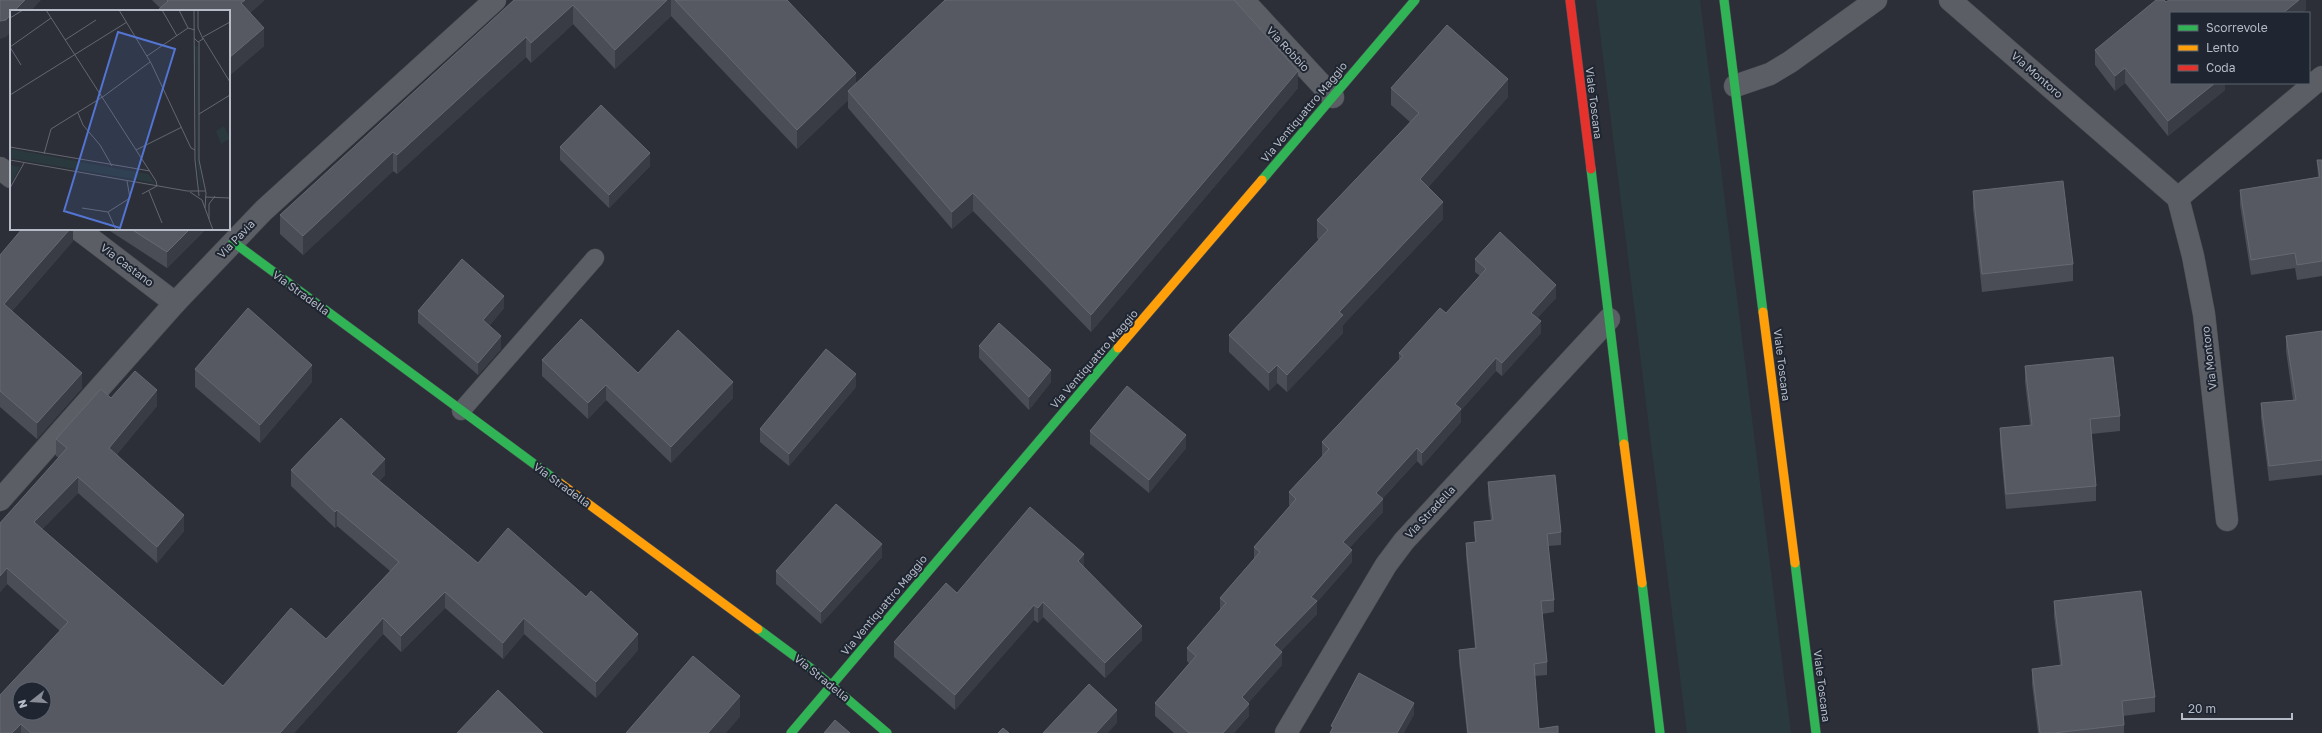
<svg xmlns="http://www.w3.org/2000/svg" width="2322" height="733" font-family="'Golos Text',sans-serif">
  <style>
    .green { fill: #2a393d }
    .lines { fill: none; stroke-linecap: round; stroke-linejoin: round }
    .lane-casing { stroke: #484a50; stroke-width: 19 }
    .street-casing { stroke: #484a50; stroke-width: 23 }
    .fast-casing { stroke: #494c54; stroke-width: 10 }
    .slow-casing { stroke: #494c54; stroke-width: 10 }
    .jam-casing { stroke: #494c54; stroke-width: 10 }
    .lane { stroke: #5b5e65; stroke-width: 18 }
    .street { stroke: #5b5e65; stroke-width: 22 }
    .fast { stroke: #30b455; stroke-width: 9 }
    .slow { stroke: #ff9f0a; stroke-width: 9 }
    .jam { stroke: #e5322d; stroke-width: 9 }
    .wall { fill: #4a4d55 }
    .shaded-wall { fill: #393c44 }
    .building { fill: #565961; stroke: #656971; fill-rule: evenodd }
    .labels { text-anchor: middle; stroke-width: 4; stroke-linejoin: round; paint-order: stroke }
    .street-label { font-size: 11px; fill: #b6bcc7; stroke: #1f2631 }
    .inset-road { fill: none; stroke: #636771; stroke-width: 1 }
    .view { fill: #5374d2; fill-opacity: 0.15; stroke: #5374d2; stroke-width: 2 }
    .inset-edge { fill: none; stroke: #b6bcc7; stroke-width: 2 }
  </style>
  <rect width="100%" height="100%" fill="#2c2f37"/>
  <!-- green -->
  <polygon class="green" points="1596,0 1700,0 1791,733 1687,733"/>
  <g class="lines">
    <!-- lane casing -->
    <g class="lane-casing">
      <polyline id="lane" points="461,411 595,258"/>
    </g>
    <!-- street casing -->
    <g class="street-casing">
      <g id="street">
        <polyline points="1243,0 1333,97"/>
        <polyline points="1950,0 2178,198 2193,256 2204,314 2227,520"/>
        <polyline points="1735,86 1770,74 1790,62 1876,0"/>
        <polyline points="0,168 11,177"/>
        <polyline points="2178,198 2322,77"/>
        <polyline points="78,229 175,303"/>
        <polyline points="0,500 175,303 264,210 495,0"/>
        <polyline points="1286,733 1386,565 1404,541 1609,319"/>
      </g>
    </g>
    <!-- fast casing -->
    <g class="fast-casing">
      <g id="fast">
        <polyline points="1724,0 1763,312"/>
        <polyline points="1591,169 1624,444"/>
        <polyline points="1262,180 1415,0"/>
        <polyline points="233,242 560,483"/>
        <polyline points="1795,563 1816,733"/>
        <polyline points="1642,583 1660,733"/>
        <polyline points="758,629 812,669 887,733"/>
        <polyline points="791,733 1118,348"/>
      </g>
    </g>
    <!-- slow casing -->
    <g class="slow-casing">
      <g id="slow">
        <polyline points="1763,312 1795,563"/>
        <polyline points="1118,348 1262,180"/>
        <polyline points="1624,444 1642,583"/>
        <polyline points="560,483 758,629"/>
      </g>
    </g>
    <!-- jam casing -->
    <g class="jam-casing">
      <polyline id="jam" points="1570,0 1591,169"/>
    </g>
    <!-- lane -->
    <use href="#lane" class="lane"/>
    <!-- street -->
    <use href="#street" class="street"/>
    <!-- fast -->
    <use href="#fast" class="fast"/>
    <!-- slow -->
    <use href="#slow" class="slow"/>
    <!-- jam -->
    <use href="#jam" class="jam"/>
  </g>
  <!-- wall -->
  <g class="wall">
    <polygon points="152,0 264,0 250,13 264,46 229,76 229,11 160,8"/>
    <polygon points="514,0 787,0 856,83 1298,88 1091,332 973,211 952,229 848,108 848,100 797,149 671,16 615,69 573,24 531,63 526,57 397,174 393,171 303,255 280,234 280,215"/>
    <polygon points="2306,0 2306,10 2171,13 2225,83 2225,90 2168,136 2125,83 2115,91 2095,65 2095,50 2166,2"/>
    <polygon points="1391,88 1508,97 1428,187 1443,219 1343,325 1343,333 1287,392 1277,383 1269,391 1229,352 1229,335 1319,240 1317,238 1317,220 1410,122 1391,105"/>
    <polygon points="560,147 650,166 609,208 560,160"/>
    <polygon points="2317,160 2322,160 2322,276 2297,280 2295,268 2251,275 2240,205 2240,190 2318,177"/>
    <polygon points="1973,191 2073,264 2073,281 1982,292 1973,209"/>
    <polygon points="73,229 73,241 12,311 82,388 37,439 0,407 0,255"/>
    <polygon points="107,229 206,229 167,268"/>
    <polygon points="1475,259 1556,298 1537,318 1541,333 1502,376 1496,371 1461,410 1461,422 1422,466 1417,461 1382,499 1383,512 1350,547 1352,562 1317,602 1317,614 1281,651 1282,665 1248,703 1249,716 1234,733 1174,733 1155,716 1155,703 1189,663 1187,661 1187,648 1220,610 1220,598 1254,559 1254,547 1290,506 1289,505 1289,492 1323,456 1322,455 1322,442 1399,360 1399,353 1446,313 1480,276 1475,272"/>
    <polygon points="504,308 489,326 501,349 478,375 418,323 418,311"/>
    <polygon points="2322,331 2322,475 2269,481 2261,418 2261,403 2293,400 2286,351 2286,336"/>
    <polygon points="979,346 1051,382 1029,410 979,358"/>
    <polygon points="542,360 638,373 733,398 671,463 606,400 588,419 542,376"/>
    <polygon points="2025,366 2120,416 2120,431 2091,434 2096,486 2096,501 2006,509 2000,443 2000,428 2030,425 2025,382"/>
    <polygon points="195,369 312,382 260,443 195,387"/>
    <polygon points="856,387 789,466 760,442 760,429"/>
    <polygon points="111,398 157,406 117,454 184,531 157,563 78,493 42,529 223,686 326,639 390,571 337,526 335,528 291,486 291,470 385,475 379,481 478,563 638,650 596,698 524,634 503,659 445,608 401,652 383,634 294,733 0,733 60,631 7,584 0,592 0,523 59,458 56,456 56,439"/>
    <polygon points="1090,431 1186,448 1149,493 1090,444"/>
    <polygon points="1488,482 1561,532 1561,545 1548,546 1554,600 1554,612 1542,614 1547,662 1547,675 1535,676 1539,729 1558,733 1467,733 1459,662 1459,650 1475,648 1466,556 1466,543 1475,542 1474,534 1474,522 1491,520 1488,495"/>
    <polygon points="882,557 821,624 776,584 776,571"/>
    <polygon points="1084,568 1142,640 1105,678 1043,617 1038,623 1034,620 955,710 894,657 894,642 957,593"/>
    <polygon points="2054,601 2155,697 2155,712 2123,716 2124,725 2124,733 2038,733 2032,684 2032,669 2060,665 2054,616"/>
  </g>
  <!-- shaded-wall -->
  <g class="shaded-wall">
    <polygon points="25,0 41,0 31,11 14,11"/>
    <polygon points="245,0 264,0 264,1 241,21 241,3"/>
    <polygon points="667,0 671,0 671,16 615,69 615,50"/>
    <polygon points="2299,0 2306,0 2306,10 2302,13 2283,13"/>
    <polygon points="573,5 573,24 531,63 531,43"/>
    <polygon points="11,14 11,32 6,37 0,39 0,21"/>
    <polygon points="264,28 264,46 229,76 229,58"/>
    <polygon points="526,37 526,57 397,174 397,155"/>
    <polygon points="2125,68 2125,83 2115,91 2115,76"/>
    <polygon points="1298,71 1298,88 1091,332 1091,315"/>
    <polygon points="856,73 856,92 848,91 848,100 797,149 797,130"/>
    <polygon points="1508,79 1508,97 1420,197 1420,179"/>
    <polygon points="2215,83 2225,83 2225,90 2168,136 2168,121"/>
    <polygon points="393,152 393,171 303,255 303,236"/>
    <polygon points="650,153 650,166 609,208 609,195"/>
    <polygon points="973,193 973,211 952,229 952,212"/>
    <polygon points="1443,202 1443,219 1343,325 1343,333 1287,392 1287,375 1339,312"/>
    <polygon points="70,229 73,229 73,241 4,320 4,304"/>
    <polygon points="190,229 206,229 167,268 167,252"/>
    <polygon points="1556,285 1556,298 1531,325 1531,313"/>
    <polygon points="504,296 504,308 483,333 483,320"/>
    <polygon points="1541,321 1541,333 1502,376 1502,363"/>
    <polygon points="501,336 501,349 478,375 478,363"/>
    <polygon points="1496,358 1496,371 1461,410 1461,422 1422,466 1422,453 1455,404"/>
    <polygon points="312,365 312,382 260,443 260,425"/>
    <polygon points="1277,365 1277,383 1269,391 1269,373"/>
    <polygon points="1051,370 1051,382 1029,410 1029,397"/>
    <polygon points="82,373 82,388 37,439 37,423"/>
    <polygon points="856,374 856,387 789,466 789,454"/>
    <polygon points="733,382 733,398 671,463 671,447"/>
    <polygon points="606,385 606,400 588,419 588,403"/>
    <polygon points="157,390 157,406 109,464 109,448"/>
    <polygon points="1186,435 1186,448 1149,493 1149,480"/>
    <polygon points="1417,448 1417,461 1376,505 1376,493"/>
    <polygon points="385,459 385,475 371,490 371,474"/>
    <polygon points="78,477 78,493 34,538 34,522"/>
    <polygon points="1383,499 1383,512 1343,555 1343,542"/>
    <polygon points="337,510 337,526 335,528 335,512"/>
    <polygon points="184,515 184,531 157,563 157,547"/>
    <polygon points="882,544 882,557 821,624 821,612"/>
    <polygon points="1352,550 1352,562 1317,602 1317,614 1274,658 1274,645 1311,597"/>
    <polygon points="1084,554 1084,569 1078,561"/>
    <polygon points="7,568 7,584 0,592 0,576"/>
    <polygon points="445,592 445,608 401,652 401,636"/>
    <polygon points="1043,602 1043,617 1038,623 1038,608"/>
    <polygon points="1034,605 1034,620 955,710 955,695"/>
    <polygon points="383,618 383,634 294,733 280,733"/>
    <polygon points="524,618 524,634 503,659 503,643"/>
    <polygon points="1142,626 1142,640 1105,678 1105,663"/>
    <polygon points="638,634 638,650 596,698 596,682"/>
    <polygon points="1282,652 1282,665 1242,710 1242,697"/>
    <polygon points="740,696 740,717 726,733 708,733"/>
    <polygon points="1414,703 1414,715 1404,733 1397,733"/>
    <polygon points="1249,704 1249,716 1234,733 1223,733"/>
    <polygon points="1117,710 1117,723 1108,733 1096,733"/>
    <polygon points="21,724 21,733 12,733"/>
  </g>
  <!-- building -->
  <g class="building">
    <polygon points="0,0 25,0 14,11 11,11 11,14 6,20 0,21"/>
    <polygon points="167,0 245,0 241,3 264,28 229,58 229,11 157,11 168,1"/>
    <polygon points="514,0 667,0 615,50 573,5 531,43 526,37 397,155 393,152 303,236 280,215"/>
    <polygon points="675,0 787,0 856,73 797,130"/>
    <polygon points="945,0 1234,0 1298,71 1091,315 973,193 952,212 848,91"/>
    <polygon points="2156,0 2164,0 2166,2 2169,0 2299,0 2283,13 2171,13 2171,83 2215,83 2168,121 2125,68 2115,76 2095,50"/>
    <polygon points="1447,25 1508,79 1420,179 1443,202 1339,312 1343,315 1287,375 1277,365 1269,373 1229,335 1328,230 1317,220 1419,113 1391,88"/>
    <polygon points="601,105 650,153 609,195 560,147"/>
    <polygon points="2317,160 2322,160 2322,261 2297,265 2295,253 2251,260 2240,190 2320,177"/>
    <polygon points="2063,181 2073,264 1982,274 1973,191"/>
    <polygon points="22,229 70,229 4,304 82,373 37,423 0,391 0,255"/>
    <polygon points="131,229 190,229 167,252"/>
    <polygon points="1500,232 1556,285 1531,313 1541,321 1502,363 1496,358 1455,404 1461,409 1422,453 1417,448 1376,493 1383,499 1343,542 1352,550 1311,597 1317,601 1274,645 1282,652 1242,697 1249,704 1223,733 1189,733 1155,703 1196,656 1187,648 1226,603 1220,598 1260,552 1254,547 1296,499 1289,492 1329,449 1322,442 1403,356 1399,353 1440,308 1446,313 1486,269 1475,259"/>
    <polygon points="462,259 504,296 483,320 501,336 478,363 418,311"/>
    <polygon points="248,308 312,365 260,425 195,369"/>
    <polygon points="581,319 638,373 678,330 733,382 671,447 606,385 588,403 542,360"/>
    <polygon points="999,323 1051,370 1029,397 979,346"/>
    <polygon points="2322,331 2322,460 2269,466 2261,403 2296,400 2286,336"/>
    <polygon points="826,349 856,374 789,454 760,429"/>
    <polygon points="2113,357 2120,416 2090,419 2096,486 2006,494 2000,428 2032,425 2025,366"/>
    <path d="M135 371 157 390 109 448 184 515 157 547 78 477 34 522 223 686 291 608 326 639 399 562 337 510 335 512 291 470 341 418 385 459 371 474 478 563 508 528 586 597 591 591 638 634 596 682 524 618 503 643 445 592 401 636 383 618 280 733H31L21 724 12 733H0V695L68 622 7 568 0 576V523L67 448 56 439 101 389 111 398ZM20 689H44V713H20Z"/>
    <polygon points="1127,386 1186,435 1149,480 1090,431"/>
    <polygon points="1555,475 1561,532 1547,534 1554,600 1541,601 1547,662 1534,664 1539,729 1558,726 1558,733 1468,733 1459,650 1476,648 1466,543 1476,542 1474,522 1493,520 1488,482"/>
    <polygon points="836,504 882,544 821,612 776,571"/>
    <polygon points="1030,507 1084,554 1078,561 1142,626 1105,663 1043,602 1038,608 1034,605 955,695 894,642 946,583 957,593"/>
    <polygon points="2141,591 2155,697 2122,701 2124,725 2054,733 2040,733 2032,669 2062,665 2054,601"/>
    <polygon points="693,656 740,696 708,733 626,733"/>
    <polygon points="1359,673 1414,703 1397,733 1330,733 1333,727 1331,726"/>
    <polygon points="1089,684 1117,710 1096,733 1043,733"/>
    <polygon points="498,690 543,733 457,733"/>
    <polygon points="835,720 850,733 824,733"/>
    <polygon points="1003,728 1009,733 998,733"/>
  </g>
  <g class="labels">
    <!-- street labels -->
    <g class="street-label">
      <text transform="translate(1288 49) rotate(47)" y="4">Via Robbio</text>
      <text transform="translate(2037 75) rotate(41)" y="4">Via Montoro</text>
      <text transform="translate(1594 103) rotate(83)" y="4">Viale Toscana</text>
      <text transform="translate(1304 112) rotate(-50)" y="4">Via Ventiquattro Maggio</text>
      <text transform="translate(236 239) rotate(-46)" y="4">Via Pavia</text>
      <text transform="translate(127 265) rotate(37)" y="4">Via Castano</text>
      <text transform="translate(301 293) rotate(36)" y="4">Via Stradella</text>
      <text transform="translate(2209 358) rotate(-97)" y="4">Via Montoro</text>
      <text transform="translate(1094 359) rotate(-49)" y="4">Via Ventiquattro Maggio</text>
      <text transform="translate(1782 365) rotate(83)" y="4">Viale Toscana</text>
      <text transform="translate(562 485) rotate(36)" y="4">Via Stradella</text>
      <text transform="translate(1430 512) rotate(-47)" y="4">Via Stradella</text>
      <text transform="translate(884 605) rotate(-50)" y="4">Via Ventiquattro Maggio</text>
      <text transform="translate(822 678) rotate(39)" y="4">Via Stradella</text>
      <text transform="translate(1822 686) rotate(83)" y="4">Viale Toscana</text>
    </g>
  </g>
  <!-- overview -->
  <g transform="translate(10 10)">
    <rect width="220" height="220" fill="#2c2f37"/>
    <path d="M185 36H188V134L192 178H191L187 154ZM214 116 220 129 211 134 206 121ZM0 139 138 164 145 173 0 148ZM0 155 10 157 0 175Z" fill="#2a393d"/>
    <path class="inset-road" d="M36 0 146 171 147 176 132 184M109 0 141 53 181 138 185 140M152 0 167 26M169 0 178 18 185 20M184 0 185 150 189 186M0 8 13 0M193 27 220 12M184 28 188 32 193 29 188 18V0M193 28 220 72M55 30 86 10M189 32V150L196 183 195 198M0 37 41 8M0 37 11 55M137 46 178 18M0 85 117 12M68 103 73 115 90 135 102 156M189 104 220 85M0 137 140 161M126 140 172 117M34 144 41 119 94 86 140 52M0 150 177 181H195M0 178 14 153M139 181 152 213M180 182 192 190 203 220M195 187 220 188M72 198 98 202 120 188 117 171M98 202 106 220M199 209V194L205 186"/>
    <path class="view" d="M108 22 165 39 110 218 54 201Z"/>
    <rect width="220" height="220" class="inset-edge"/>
  </g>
  <!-- legend -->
  <rect x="2170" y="12" width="140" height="72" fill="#1f2631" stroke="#5b626d"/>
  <rect x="2178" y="25" width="20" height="6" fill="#30b455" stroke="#5b626d"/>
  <text x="2206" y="32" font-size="12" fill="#b6bcc7">Scorrevole</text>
  <rect x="2178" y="45" width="20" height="6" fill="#ff9f0a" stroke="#5b626d"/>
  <text x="2206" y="52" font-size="12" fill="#b6bcc7">Lento</text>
  <rect x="2178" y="65" width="20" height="6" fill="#e5322d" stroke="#5b626d"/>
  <text x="2206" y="72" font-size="12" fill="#b6bcc7">Coda</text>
  <!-- north arrow -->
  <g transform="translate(32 701) rotate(253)"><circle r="19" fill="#1f2631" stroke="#5b626d"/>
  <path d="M0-3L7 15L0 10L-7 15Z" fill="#868b95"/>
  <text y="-6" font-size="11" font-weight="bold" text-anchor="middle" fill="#b6bcc7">N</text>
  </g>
  <!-- scale -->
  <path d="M2182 713v6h110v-6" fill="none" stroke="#b6bcc7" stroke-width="2"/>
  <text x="2188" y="713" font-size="12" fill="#b6bcc7" stroke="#1f2631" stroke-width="3" paint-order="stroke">20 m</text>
</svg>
